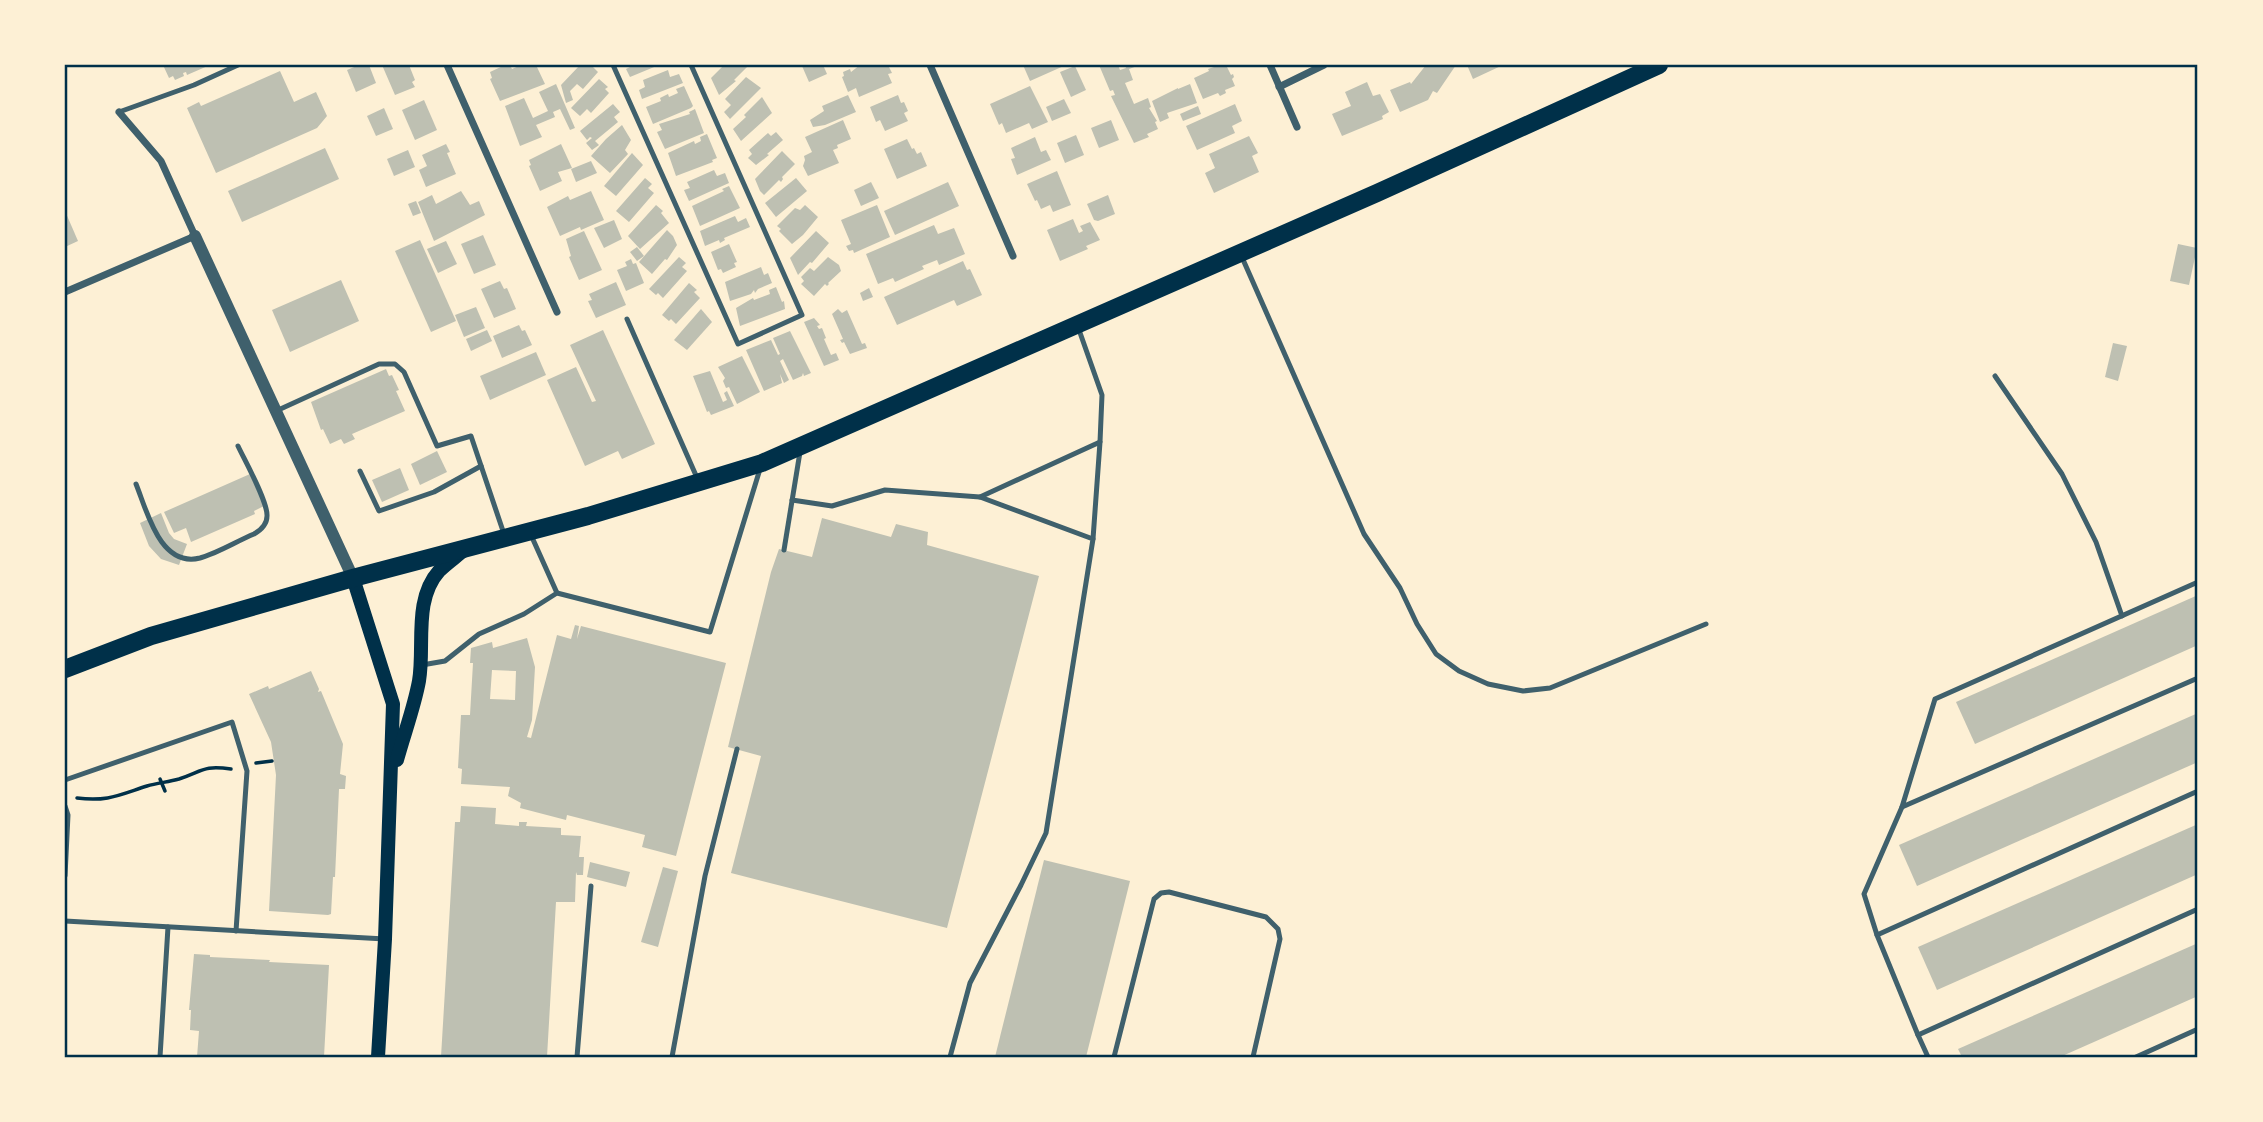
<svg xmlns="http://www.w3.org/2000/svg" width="2263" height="1122" font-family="Figtree,sans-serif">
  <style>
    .building { fill: #bec0b2; fill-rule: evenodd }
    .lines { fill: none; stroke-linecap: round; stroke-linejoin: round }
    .path { stroke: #003049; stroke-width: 3.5 }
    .service { stroke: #3f606c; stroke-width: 5 }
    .minor { stroke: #3f606c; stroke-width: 7 }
    .tertiary { stroke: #3f606c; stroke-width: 12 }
    .secondary { stroke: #003049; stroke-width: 14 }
    .primary { stroke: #003049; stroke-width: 18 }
    .neatline { fill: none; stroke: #003049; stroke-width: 2.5 }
  </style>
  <rect width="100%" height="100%" fill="#fdf0d5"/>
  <!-- building -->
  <g class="building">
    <polygon points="163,65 210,65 187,75 186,72 183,73 184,76 175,80 173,76 169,78"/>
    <polygon points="359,65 369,65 376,83 356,92 347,70"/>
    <polygon points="382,65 409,65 415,80 412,82 415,87 395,95"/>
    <polygon points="505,65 510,65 512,69 521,65 536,65 545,84 500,101 490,79 492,78 490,72"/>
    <polygon points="580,65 595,65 593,67 598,72 583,89 577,84 570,91 573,100 566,103 561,85"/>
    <polygon points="629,65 659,65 630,77 626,69 630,67"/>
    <polygon points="724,65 749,65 734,80 736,81 719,95 711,78"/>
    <polygon points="804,65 823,65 827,74 809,82 802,66"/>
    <polygon points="860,65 888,65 892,73 888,74 892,83 859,97 856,88 848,92 842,77 844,76 843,72 850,69 851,72"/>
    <polygon points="1023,65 1066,65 1030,81"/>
    <polygon points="1099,65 1118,65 1120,70 1126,68 1125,65 1140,65 1129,69 1133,80 1125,83 1134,104 1148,98 1151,107 1149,108 1157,121 1155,122 1158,129 1147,134 1149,137 1134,143 1111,96 1115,95 1113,90 1110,91"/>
    <polygon points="1220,65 1226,65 1231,75 1233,74 1234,77 1232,79 1235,86 1225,90 1226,93 1220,96 1218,93 1203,99 1194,78 1209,71 1208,69"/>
    <polygon points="1426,65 1456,65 1437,93 1433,91 1428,100 1400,112 1390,90 1410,82 1411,84"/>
    <polygon points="1467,65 1503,65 1473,79"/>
    <polygon points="1075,66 1086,90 1071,97 1060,72"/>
    <polygon points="668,70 670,77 679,74 683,83 642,99 639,90 645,87 643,80"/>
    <polygon points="280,71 294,102 316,92 327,116 317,128 216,173 187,108 199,102 201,106"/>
    <polygon points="746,77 761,88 730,119 724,112 731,105 725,99"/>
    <polygon points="599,79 608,87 605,89 609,93 591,113 587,109 580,116 571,108"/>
    <polygon points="1367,82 1373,96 1380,94 1389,112 1382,116 1383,119 1342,136 1332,114 1351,106 1345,92"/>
    <polygon points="556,84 575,128 570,130 560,109 553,112 555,117 536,125 542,137 520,146 505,106 524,98 533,118 548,111 539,92"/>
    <polygon points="1190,84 1197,103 1167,113 1169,118 1160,122 1152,101 1178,88 1178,89"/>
    <polygon points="684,86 693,106 691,108 653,124 646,107 661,101 660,98 668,94 669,97 678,93 676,89"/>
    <polygon points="1030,86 1048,122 1032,129 1029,123 1006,133 1002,123 999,125 990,104"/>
    <polygon points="848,95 856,112 825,125 813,127 810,120 824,111 822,106"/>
    <polygon points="898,95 901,103 904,102 908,111 904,113 908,121 885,131 880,120 876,122 870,107"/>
    <polygon points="762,97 772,113 741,141 733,129 746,117 744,115"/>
    <polygon points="1064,99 1071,113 1052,121 1046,107"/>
    <polygon points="424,100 437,130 415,140 402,110"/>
    <polygon points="613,104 620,112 614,117 618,122 595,141 599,145 592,150 586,143 592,138 590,137 587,140 580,131"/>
    <polygon points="1235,104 1242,121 1232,126 1235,133 1197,150 1186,126"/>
    <polygon points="1198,106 1201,114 1183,121 1180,114"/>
    <polygon points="384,108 393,129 376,136 367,116"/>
    <polygon points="695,109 704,133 665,149 657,132 662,130 659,124 690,114 689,112"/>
    <polygon points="843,120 851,139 837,145 838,148 833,150 839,163 808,176 803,166 805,160 804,156 812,152 805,137"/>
    <polygon points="1111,120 1119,140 1099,148 1091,128"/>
    <polygon points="622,125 631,140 625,150 628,154 610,173 591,156 606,139"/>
    <polygon points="776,132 783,140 767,154 769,155 756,165 748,158 752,154 749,150 768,133 771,136"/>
    <polygon points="707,134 717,158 712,160 713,162 676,176 668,153 694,141 695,144 701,141 700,137"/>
    <polygon points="1076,135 1084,155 1065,163 1057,143"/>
    <polygon points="1249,136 1258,153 1252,156 1259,172 1214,193 1205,173 1215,168 1209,154"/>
    <polygon points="1035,137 1041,152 1046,150 1051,160 1017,175 1011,159 1015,158 1011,148"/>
    <polygon points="907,139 912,149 914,148 917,154 921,152 927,166 897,179 884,149"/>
    <polygon points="446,144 450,152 447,153 456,174 426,187 419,170 427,166 422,155"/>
    <polygon points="561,144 572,168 558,172 562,181 540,191 529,166 531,165 529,160"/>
    <polygon points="325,148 339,179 242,222 228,191"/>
    <polygon points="408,150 415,167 394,176 387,159"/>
    <polygon points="782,151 795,164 782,177 783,179 781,182 779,180 764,195 760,191 755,179"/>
    <polygon points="632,153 643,165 616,196 604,186"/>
    <polygon points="591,161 597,173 576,182 571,169"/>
    <polygon points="714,170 717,176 725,173 729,183 689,201 684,190 690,188 687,182"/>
    <polygon points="1057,171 1071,205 1053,212 1050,205 1041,209 1037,200 1035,201 1027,184"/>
    <polygon points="645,178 652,184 648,188 654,193 629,222 616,211"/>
    <polygon points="796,178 807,191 776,217 765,203"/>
    <polygon points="871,182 879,198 861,206 854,190"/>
    <polygon points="948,182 959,206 895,235 884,211"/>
    <polygon points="729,186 740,208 700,226 692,206 724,191 722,189"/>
    <polygon points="461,191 470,205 479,201 485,215 434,241 418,202 432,195 436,204"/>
    <polygon points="591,191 604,220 581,230 580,227 560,236 547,207 568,196 570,200"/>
    <polygon points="1108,195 1115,214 1098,221 1094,220 1087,204"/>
    <polygon points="416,201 421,213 413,216 408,204"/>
    <polygon points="656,205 663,211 661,213 669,223 640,249 628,236"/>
    <polygon points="805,205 818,217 803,235 792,244 779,231 781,229 777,226 795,208 800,210"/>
    <polygon points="877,205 890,237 854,253 853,250 849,251 846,246 851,244 841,220"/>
    <polygon points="65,211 78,241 65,247"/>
    <polygon points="735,216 738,222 746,218 750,227 724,238 725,240 720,243 719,240 705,246 700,231"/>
    <polygon points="1073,219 1079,233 1083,231 1080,226 1090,222 1100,240 1086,246 1088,249 1060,261 1047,230"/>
    <polygon points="614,220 622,239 604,248 594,228"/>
    <polygon points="934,225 938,234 954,228 965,254 939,265 937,260 922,266 924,269 895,282 893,278 878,284 866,254"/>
    <polygon points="667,230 673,236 677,245 667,260 665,259 652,274 639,262"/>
    <polygon points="584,231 602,270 579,280 569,257 571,256 566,239"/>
    <polygon points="816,231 829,243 812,263 810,262 798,275 790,258"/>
    <polygon points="483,235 496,265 474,274 461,244"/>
    <polygon points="420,240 456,321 431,332 395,251"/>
    <polygon points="446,241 457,264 438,273 427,249"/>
    <polygon points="729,244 737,262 734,263 736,267 723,273 721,269 718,270 711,252"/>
    <polygon points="2178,244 2197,248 2189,285 2170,281"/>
    <polygon points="637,247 644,256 637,261 630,252"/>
    <polygon points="679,257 686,263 682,267 687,271 663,298 658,293 656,295 649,289"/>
    <polygon points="828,257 839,265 841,271 828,283 829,284 827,286 825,284 814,296 801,284 804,281 801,277 810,268 814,271"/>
    <polygon points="631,259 633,264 636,263 644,283 626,291 617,270 627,266 625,262"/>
    <polygon points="963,261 967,270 970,269 982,295 957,306 954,300 897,325 884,297"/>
    <polygon points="761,267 764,275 768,273 772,283 758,289 755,293 754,290 751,294 730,301 725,282"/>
    <polygon points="341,280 359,321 290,352 272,310"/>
    <polygon points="500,281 504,289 507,288 516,309 494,318 481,289"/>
    <polygon points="616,282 626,305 596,318 588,301 592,300 589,294"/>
    <polygon points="689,283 697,290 694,292 700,298 676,324 671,319 669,321 662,315"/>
    <polygon points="776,287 782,302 784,301 785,309 740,326 736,308 753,298 754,300 770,294 769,290"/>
    <polygon points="869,288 873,297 863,301 860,293"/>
    <polygon points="476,307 485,328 464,337 455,315"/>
    <polygon points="701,309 712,322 687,350 674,340"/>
    <polygon points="838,309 842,313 847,310 862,344 865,343 867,348 850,354 844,342 842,343 840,340 843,339 832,314"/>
    <polygon points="814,318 820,325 817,326 819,329 822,328 826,338 824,339 831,355 836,353 839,360 824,366 804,322"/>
    <polygon points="519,325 522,331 525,330 532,345 502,358 493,336"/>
    <polygon points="487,330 492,341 471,351 466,339"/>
    <polygon points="603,330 655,444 622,459 618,451 585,466 547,380 576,367 592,402 596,401 570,345"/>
    <polygon points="790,331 811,373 804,376 803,373 802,376 793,380 783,359 780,361 789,380 784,383 780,374 782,383 764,391 746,350 771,340 778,355 780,354 773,338"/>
    <polygon points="2113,343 2127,346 2118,381 2105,377"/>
    <polygon points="536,352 546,375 490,400 480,376"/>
    <polygon points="742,356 760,392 737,404 729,387 726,388 723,381 725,378 718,367"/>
    <polygon points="386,369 389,376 392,375 399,390 396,391 405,411 352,434 355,439 344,444 341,439 330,444 323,429 321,430 311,402"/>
    <polygon points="710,371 723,402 727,400 724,393 727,391 734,406 711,415 709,411 707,412 693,376"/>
    <polygon points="437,451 447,472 420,485 411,464"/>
    <polygon points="400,468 409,490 382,502 372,480"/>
    <polygon points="250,474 264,506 254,511 255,514 191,542 186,528 174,533 164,512"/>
    <polygon points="161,513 169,533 174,539 187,544 179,565 161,559 149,546 140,523"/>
    <polygon points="822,518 891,537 896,524 928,532 927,545 1039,576 947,928 731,873 761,756 728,747 771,572 779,549 812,557"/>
    <polygon points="2198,595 2198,645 1975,744 1956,702"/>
    <path d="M575 625 579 626 577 639 581 626 726 663 676 856 642 847 645 835 567 815 566 820 520 808 521 803 508 796 510 787 461 784 462 769 458 768 461 715H470L473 663H470L471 648 492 642 493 648 527 638 535 667 532 720 527 737 531 738 557 635 571 639ZM492 670 516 671 515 700 490 699Z"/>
    <polygon points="311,671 319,689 318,692 321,691 343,744 340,774 346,776 345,789 339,789 335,877 333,877 331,914 328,915 269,911 276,775 271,742 249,694 268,686 269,689"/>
    <polygon points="2198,713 2198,762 1917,886 1899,845"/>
    <polygon points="461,806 496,808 495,824 519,826 519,822 527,822 526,826 561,828 561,835 581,836 579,857 584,857 583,875 577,875 576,872 575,902 556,902 547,1057 441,1057 455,822 460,822"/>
    <polygon points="2198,824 2198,874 1937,990 1918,947"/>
    <polygon points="1044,860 1130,881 1086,1057 995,1057"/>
    <polygon points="590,862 630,872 626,887 587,877"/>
    <polygon points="663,867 678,871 658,947 641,942"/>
    <polygon points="2198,943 2198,996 2060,1057 1962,1057 1958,1049"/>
    <polygon points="194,954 210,955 210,957 270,960 269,962 329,965 324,1057 197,1057 199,1031 190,1030 191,1010 189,1010"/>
  </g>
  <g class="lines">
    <!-- path -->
    <g class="path">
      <polyline points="256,763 272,761"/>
      <polyline points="160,779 165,791"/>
      <path d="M77 798C107 802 119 795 147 786 157 783 168 782 179 779 203 771 203 765 231 769"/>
    </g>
    <!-- service -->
    <g class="service">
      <polyline points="613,65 738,344 802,315 691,65"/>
      <polyline points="119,112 194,85 238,65"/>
      <polyline points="1241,255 1364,534 1400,588 1417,624 1436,654 1459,671 1488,684 1523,691 1550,688 1706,624"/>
      <polyline points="627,319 698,480"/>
      <polyline points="1078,327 1102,395 1100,442"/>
      <polyline points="1995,376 2062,474 2096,542 2122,616"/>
      <polyline points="276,411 379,364 395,364 404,372 437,446 471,436 504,534"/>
      <polyline points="360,471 379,511 434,492 481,466"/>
      <path d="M136 484C147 511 160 568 200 558 218 553 237 541 254 534 261 530 267 525 267 516 268 502 245 461 238 446"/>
      <polyline points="980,497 1100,442 1093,539"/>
      <polyline points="792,500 832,506 885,490 980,497 1093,539 1046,833 1021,885 970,983 950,1057"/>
      <polyline points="531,535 557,593"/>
      <polyline points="784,550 800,452"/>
      <polyline points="2198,582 1935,699 1902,807 2198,678"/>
      <polyline points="422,665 445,661 479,634 524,614 557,593 710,632 760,469"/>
      <polyline points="65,780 232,722 247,771 236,931"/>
      <polyline points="65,806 68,815 65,876"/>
      <polyline points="1902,807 1864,894 1877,935 2198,791"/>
      <polyline points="65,921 385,939"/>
      <polyline points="1877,935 1918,1035 2198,909"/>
      <polyline points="1918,1035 1928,1057"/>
      <polyline points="160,1057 168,927"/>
      <polyline points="577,1057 591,886"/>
      <polyline points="672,1057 705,876 737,749"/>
      <polyline points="1114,1057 1154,899 1161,893 1169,892 1266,917 1278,929 1280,939 1253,1057"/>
      <polyline points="2136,1057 2198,1029"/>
    </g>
    <!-- minor -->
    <g class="minor">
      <polyline points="447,65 557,312"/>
      <polyline points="930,65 1013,256"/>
      <polyline points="1270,65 1297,127"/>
      <polyline points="1279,87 1324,65"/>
      <polyline points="65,292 195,236 161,161 119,112"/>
    </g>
    <!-- tertiary -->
    <polyline class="tertiary" points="195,236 353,578"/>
    <!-- secondary -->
    <g class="secondary">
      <polyline points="353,578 393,704 385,939 378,1057"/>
      <path d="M397 760C404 734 414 708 419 681 425 646 413 600 439 571 446 564 456 557 464 550"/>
    </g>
    <!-- primary -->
    <polyline class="primary" points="65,669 151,636 353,578 588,516 762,463 1377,193 1659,65"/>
  </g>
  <!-- border -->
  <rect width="2263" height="1122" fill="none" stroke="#fdf0d5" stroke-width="133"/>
  <rect x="66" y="66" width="2130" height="990" class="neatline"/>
</svg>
